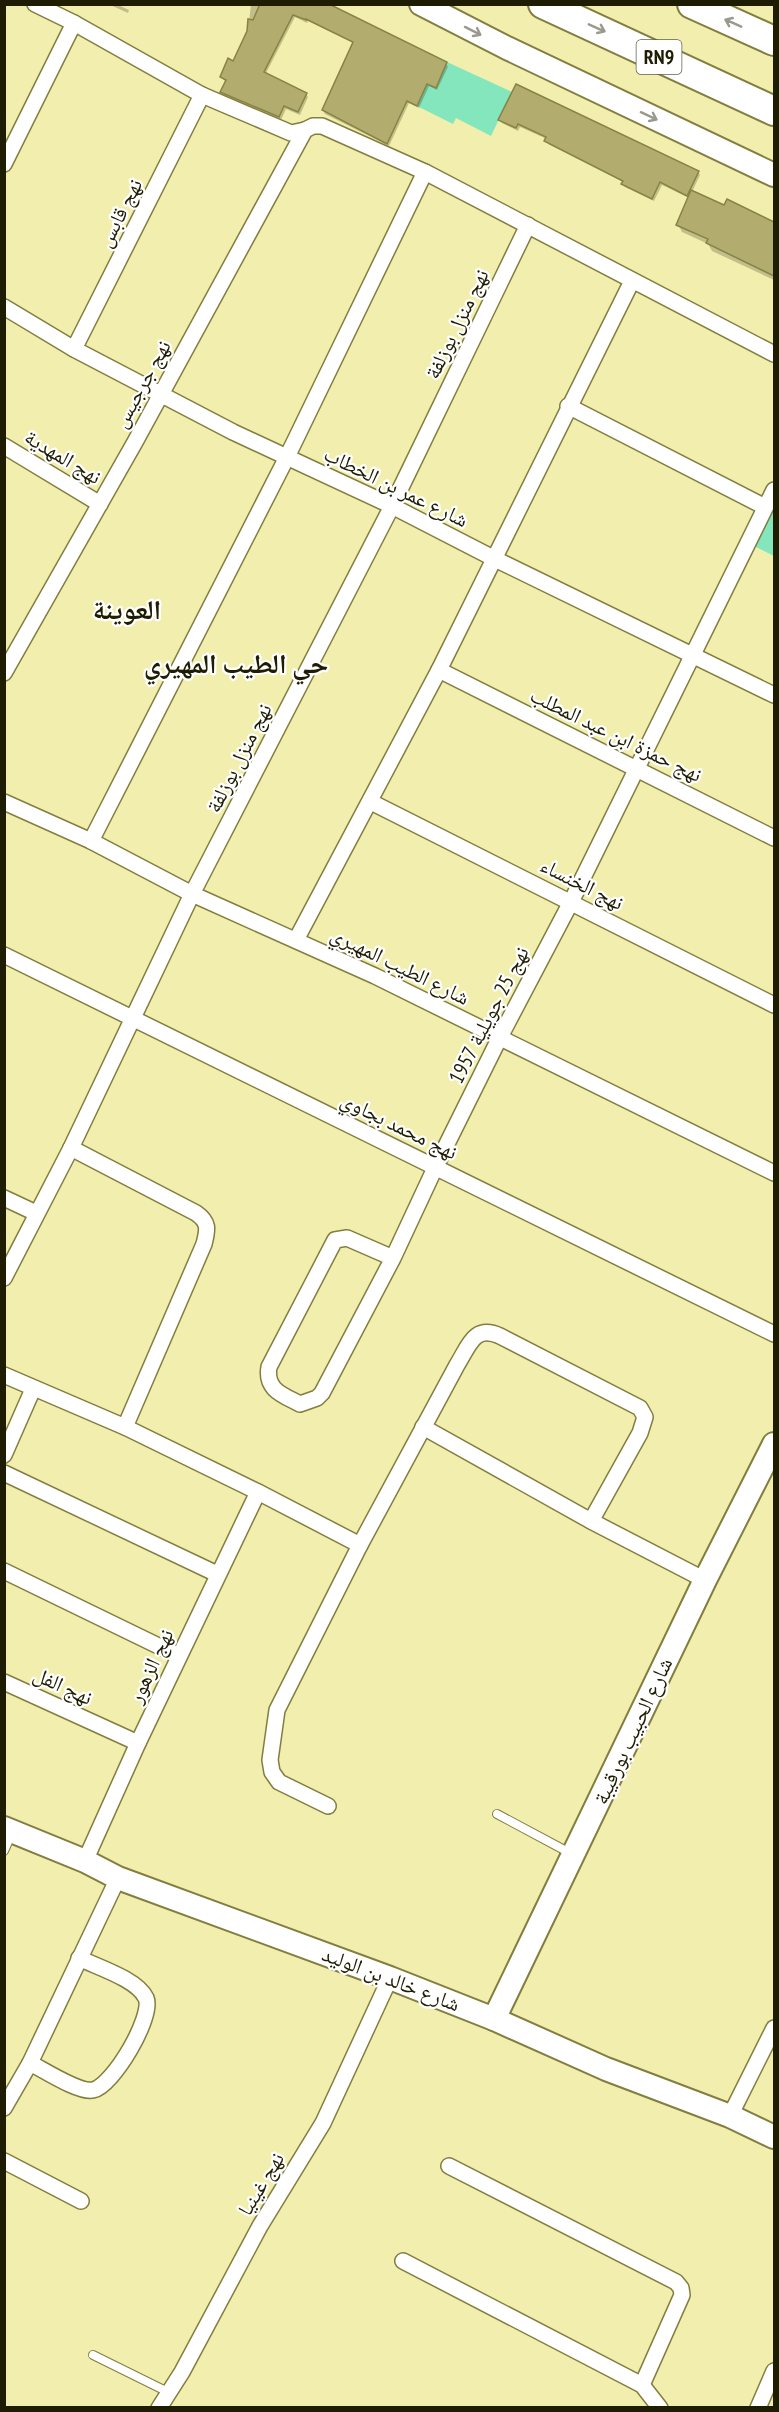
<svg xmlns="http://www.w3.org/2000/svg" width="779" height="2412" font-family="'PT Sans Narrow','Noto Naskh Arabic',sans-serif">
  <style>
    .green { fill: #83e6bc }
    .shadow { fill: #0003 }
    .building { fill: #b2ad6f; stroke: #878345; stroke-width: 1.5 }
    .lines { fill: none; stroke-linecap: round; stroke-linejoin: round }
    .lane-casing { stroke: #827e40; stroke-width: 10 }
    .street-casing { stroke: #827e40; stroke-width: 18 }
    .secondary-casing { stroke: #827e40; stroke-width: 26 }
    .highway-casing { stroke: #827e40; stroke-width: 32 }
    .lane { stroke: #fff; stroke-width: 8 }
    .street { stroke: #fff; stroke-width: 15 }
    .secondary { stroke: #fff; stroke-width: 22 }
    .highway { stroke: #fff; stroke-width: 28 }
    .oneway { stroke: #9a998e }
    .labels { text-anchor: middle; stroke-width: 4.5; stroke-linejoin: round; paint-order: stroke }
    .shield { fill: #fff; stroke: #62604f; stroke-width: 1.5 }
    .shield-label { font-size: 20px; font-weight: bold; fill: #1e1c03 }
    .street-label { font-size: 21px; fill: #1e1c03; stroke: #fff }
    .district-label { font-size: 27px; font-weight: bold; fill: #1e1c03; stroke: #fff }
  </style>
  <rect width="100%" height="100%" fill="#f2eead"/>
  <!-- green -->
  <g class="green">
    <polygon points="447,62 512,92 491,136 456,118 453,124 417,106 427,84 436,87"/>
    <polygon points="774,500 774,556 752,545"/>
  </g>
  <!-- shadow -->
  <g class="shadow">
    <polygon points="108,4 116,4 129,10 128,13"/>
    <polygon points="251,4 326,4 446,63 448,67 437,90 429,86 419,108 409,103 389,146 325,114 323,110 353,43 308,21 307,23 295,17 265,75 306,94 308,97 300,115 286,109 281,120 224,95 222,92 226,82 221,77 234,63 248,31"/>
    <polygon points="516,86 698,172 700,175 692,192 725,207 728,201 774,224 774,280 712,251 708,244 682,232 678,224 689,198 662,185 654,201 625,187 623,182 548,144 547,139 520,127 518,131 502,123 500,120"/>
  </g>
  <!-- building -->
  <g class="building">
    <polygon points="260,4 329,4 447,62 436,88 427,84 417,106 407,101 387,144 322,110 353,42 306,19 306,20 293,15 264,72 307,93 298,112 284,106 279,117 220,92 226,80 220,77 228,58 233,61 247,31 248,19 253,20"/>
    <polygon points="516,84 699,171 687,196 660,182 652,199 621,184 623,181 544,141 546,137 518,124 516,128 498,120"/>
    <polygon points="691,190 724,205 727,199 774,222 774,276 706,243 708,239 676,225"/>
  </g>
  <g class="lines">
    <!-- lane casing -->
    <g class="lane-casing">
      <g id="lane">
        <polyline points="497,1814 570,1853"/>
        <polyline points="4,1851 12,1833"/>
        <polyline points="93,2355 170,2393"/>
      </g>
    </g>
    <!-- street casing -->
    <g class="street-casing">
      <g id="street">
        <polyline points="35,4 74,23 202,95 291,133 305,130"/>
        <polyline points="4,164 74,23"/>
        <polyline points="4,307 74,349 233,432 392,506 495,559 774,695"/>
        <polyline points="74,349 202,95"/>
        <polyline points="568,406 765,507"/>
        <polyline points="4,446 100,504"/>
        <polyline points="439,670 774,838"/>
        <polyline points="4,673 135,442 305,130 313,126 322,126 425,172 774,354"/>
        <polyline points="4,802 91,841 192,894 375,976 774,1173"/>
        <polyline points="371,802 774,1005"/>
        <polyline points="91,841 287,457 425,172"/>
        <polyline points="296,940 439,670 632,281"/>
        <polyline points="4,955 774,1334"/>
        <path d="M71 1148 196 1213C209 1222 208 1229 204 1244L125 1427"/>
        <polyline points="4,1198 36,1213"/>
        <path d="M393 1258 347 1238 335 1240 269 1367C265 1390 283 1395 300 1404L317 1398 322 1393 393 1258 435 1168 500 1037 571 902 774 490"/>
        <polyline points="4,1278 71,1148 192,894 392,506 528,225"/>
        <polyline points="4,1375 125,1427 258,1492 360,1545"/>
        <polyline points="423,1427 591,1521 705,1580"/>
        <polyline points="4,1455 33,1389"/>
        <polyline points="4,1473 217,1574"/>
        <polyline points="4,1571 179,1656"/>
        <polyline points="4,1682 138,1743"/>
        <path d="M328 1806 279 1782 272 1772 270 1760 277 1710 360 1545 457 1365C469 1346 474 1324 500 1336L640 1408 645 1417 640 1433 591 1521"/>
        <polyline points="85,1861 138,1743 258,1492"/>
        <path d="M30 2063C44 2070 79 2093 93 2090 113 2086 154 2016 146 1998 137 1979 97 1967 79 1958"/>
        <polyline points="4,2108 30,2063 118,1878"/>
        <polyline points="730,2116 774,2028"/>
        <polyline points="4,2161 81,2201"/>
        <polyline points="449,2166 676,2282 681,2288 682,2295 642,2385"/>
        <polyline points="403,2261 642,2385 660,2408"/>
        <polyline points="159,2408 182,2372 260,2226 323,2123 390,1978"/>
        <polyline points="758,2408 774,2371"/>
      </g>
    </g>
    <!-- secondary casing -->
    <g class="secondary-casing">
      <g id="secondary">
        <polyline points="421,4 507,48 774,175"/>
        <polyline points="4,1828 85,1861 118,1878 390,1978 494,2019 606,2069 730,2116 774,2137"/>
        <polyline points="494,2019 705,1580 774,1444"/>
      </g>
    </g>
    <!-- highway casing -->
    <g class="highway-casing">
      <g id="highway">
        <polyline points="543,4 774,111"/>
        <polyline points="692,4 774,41"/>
      </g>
    </g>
    <!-- lane -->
    <use href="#lane" class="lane"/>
    <!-- street -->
    <use href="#street" class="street"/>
    <!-- secondary -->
    <use href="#secondary" class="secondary"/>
    <!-- highway -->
    <use href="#highway" class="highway"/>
  </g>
  <!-- one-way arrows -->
  <defs><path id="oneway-shaft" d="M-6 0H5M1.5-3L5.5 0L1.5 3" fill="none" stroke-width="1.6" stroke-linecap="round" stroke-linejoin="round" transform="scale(1.5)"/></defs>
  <g class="oneway">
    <use href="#oneway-shaft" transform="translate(733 23) rotate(-156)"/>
    <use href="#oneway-shaft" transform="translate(597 28) rotate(24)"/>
    <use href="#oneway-shaft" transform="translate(473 31) rotate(27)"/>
    <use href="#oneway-shaft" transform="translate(649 116) rotate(25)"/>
  </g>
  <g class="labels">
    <!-- shield labels -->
    <rect class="shield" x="636.5" y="40" width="45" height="34" rx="4.5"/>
    <g class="shield-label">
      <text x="659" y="64">RN9</text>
    </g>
    <!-- street labels -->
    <g class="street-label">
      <text transform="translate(120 213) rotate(-63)" y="7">نهج قابس</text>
      <text transform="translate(457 324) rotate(-64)" y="7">نهج منزل بوزلفة</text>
      <text transform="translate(142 384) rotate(-61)" y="7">نهج جرجيس</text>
      <text transform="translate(63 457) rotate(31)" y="7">نهج المهدية</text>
      <text transform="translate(396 487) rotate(26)" y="7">شارع عمر بن الخطاب</text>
      <text transform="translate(616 735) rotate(26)" y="7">نهج حمزة ابن عبد المطلب</text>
      <text transform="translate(239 758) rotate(-63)" y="7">نهج منزل بوزلفة</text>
      <text transform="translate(582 884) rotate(27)" y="7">نهج الخنساء</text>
      <text transform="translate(400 966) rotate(26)" y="7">شارع الطيب المهيري</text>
      <text transform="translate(489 1015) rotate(-63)" y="7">نهج 25 جويلية 1957</text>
      <text transform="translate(399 1126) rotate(26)" y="7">نهج محمد بجاوي</text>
      <text transform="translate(151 1666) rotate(-65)" y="7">نهج الزهور</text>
      <text transform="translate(63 1686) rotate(25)" y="7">نهج الفل</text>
      <text transform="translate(633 1731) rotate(-65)" y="7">شارع الحبيب بورقيبة</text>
      <text transform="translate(391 1979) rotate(21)" y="7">شارع خالد بن الوليد</text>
      <text transform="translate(261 2184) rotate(-59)" y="7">نهج غينيا</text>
    </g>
    <!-- district labels -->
    <g class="district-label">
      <text x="127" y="619">العوينة</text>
      <text x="236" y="673">حي الطيب المهيري</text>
    </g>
  </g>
  <!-- border -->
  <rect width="779" height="2412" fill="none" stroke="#1e1c03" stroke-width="12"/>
</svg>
